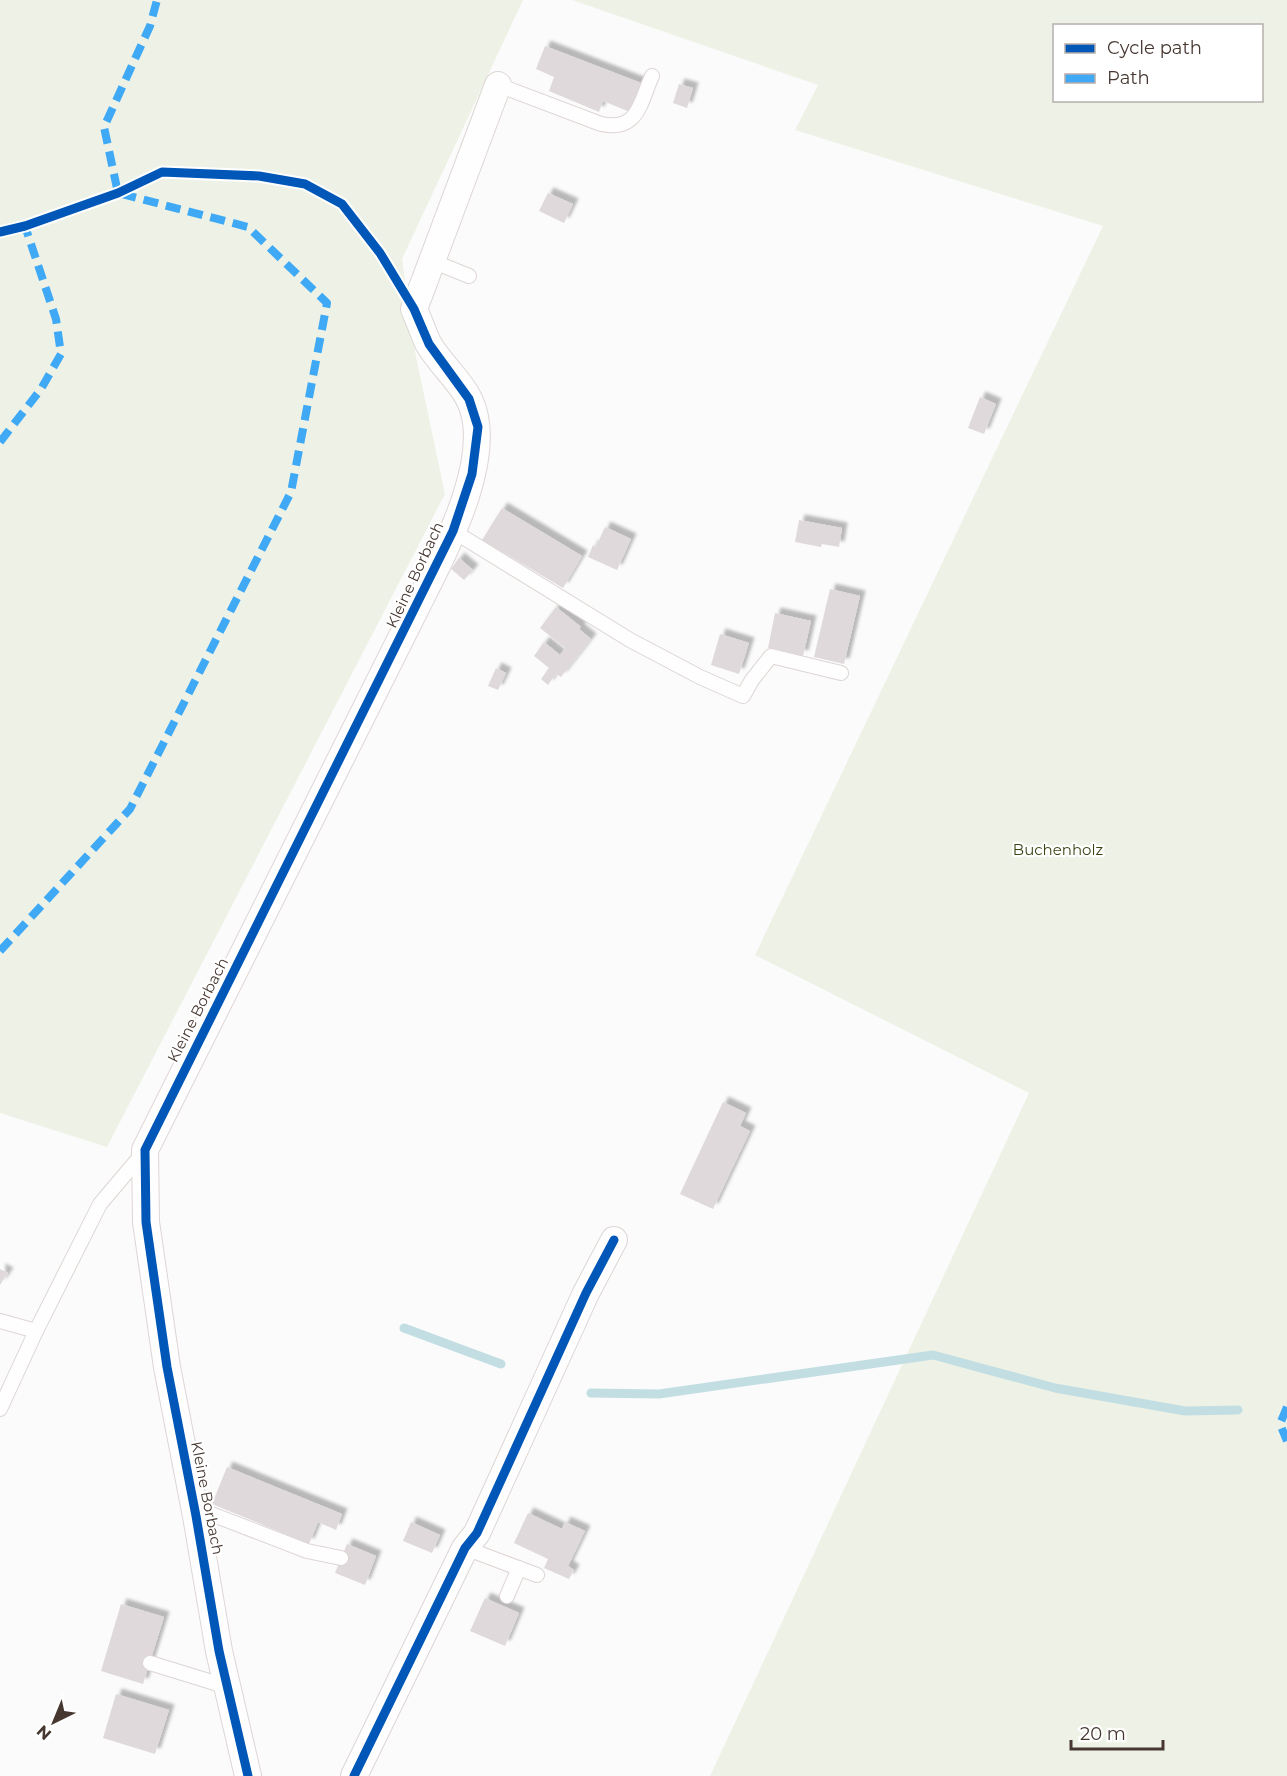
<svg xmlns="http://www.w3.org/2000/svg" width="1287" height="1776" font-family="Montserrat,sans-serif">
  <style>
    .green { fill: #eef2e6; fill-rule: evenodd }
    .lines { fill: none; stroke-linecap: round; stroke-linejoin: round }
    .stream { stroke: #c2dee3; stroke-width: 9 }
    .building { fill: #e0d9dc; filter: url(#shadow) }
    .service-casing { stroke: #ddd6d3; stroke-width: 16 }
    .minor-casing { stroke: #ddd6d3; stroke-width: 28 }
    .service { stroke: #fefefe; stroke-width: 14 }
    .minor { stroke: #fefefe; stroke-width: 26 }
    .quiet { stroke: #3fa9f5; stroke-width: 8; stroke-dasharray: 15 8; stroke-linecap: butt }
    .cycleway-casing { stroke: #fff; stroke-width: 13 }
    .cycleway { stroke: #0057b8; stroke-width: 9 }
    .labels { text-anchor: middle; stroke-width: 4.5; stroke-linejoin: round; paint-order: stroke }
    .street-label { font-size: 15px; fill: #463731; stroke: #fff }
    .park-label { font-size: 15px; fill: #394413; stroke: #fff }
  </style>
  <defs>
    <filter id="shadow"><feDropShadow dx="5.5" dy="-5.5" stdDeviation="1.5" flood-color="#0004"/></filter>
  </defs>
  <rect width="100%" height="100%" fill="#fbfbfb"/>
  <!-- green -->
  <g class="green">
    <polygon points="0,0 523,0 402,259 416,357 445,494 107,1147 0,1113"/>
    <path d="M572 0H1287V1776H710L1029 1093 755 955 1103 226 795 130 818 85ZM1054 26H1262V100H1054Z"/>
  </g>
  <g class="lines">
    <!-- stream -->
    <g class="stream">
      <polyline points="404,1328 501,1364"/>
      <polyline points="591,1393 659,1394 933,1355 1055,1388 1185,1411 1238,1410"/>
    </g>
  </g>
  <!-- building -->
  <g class="building">
    <polygon points="545,46 641,83 630,112 603,101 599,112 549,91 554,77 536,69"/>
    <polygon points="679,84 693,88 687,108 673,103"/>
    <polygon points="548,193 573,204 564,223 539,211"/>
    <polygon points="980,397 996,404 984,434 968,428"/>
    <polygon points="502,508 582,556 563,588 482,540"/>
    <polygon points="799,520 842,528 839,547 822,544 821,547 795,542"/>
    <polygon points="605,527 631,539 617,570 588,557 593,545 596,547"/>
    <polygon points="459,558 473,570 464,580 451,569"/>
    <polygon points="830,589 860,596 844,664 814,657"/>
    <polygon points="556,607 581,627 579,629 591,639 561,677 556,674 548,685 541,679 549,668 534,656 544,642 560,655 565,648 540,628"/>
    <polygon points="775,613 811,621 803,656 768,648"/>
    <polygon points="720,634 749,643 739,674 711,665"/>
    <polygon points="496,668 506,673 498,690 488,686"/>
    <polygon points="723,1102 746,1113 740,1126 750,1131 713,1209 680,1194"/>
    <polygon points="0,1269 8,1273 0,1285"/>
    <polygon points="227,1467 342,1514 336,1530 318,1522 309,1544 212,1504"/>
    <polygon points="528,1513 562,1529 565,1522 585,1531 568,1566 574,1570 569,1579 544,1568 548,1559 514,1543"/>
    <polygon points="411,1522 440,1535 432,1553 403,1541"/>
    <polygon points="347,1544 376,1556 365,1585 335,1573"/>
    <polygon points="485,1598 519,1613 505,1646 470,1631"/>
    <polygon points="121,1604 164,1617 143,1684 101,1671"/>
    <polygon points="116,1694 169,1710 155,1754 103,1738"/>
  </g>
  <g class="lines">
    <!-- service casing -->
    <g class="service-casing">
      <g id="service">
        <path d="M498 85 601 124C638 132 640 103 652 76"/>
        <polyline points="432,261 469,276"/>
        <polyline points="453,531 630,640 700,677 743,696 752,680 771,656 841,673"/>
        <polyline points="0,1321 36,1331"/>
        <polyline points="0,1409 36,1331 100,1204 144,1152"/>
        <polyline points="196,1516 206,1512 307,1551 341,1558"/>
        <polyline points="465,1548 537,1575"/>
        <polyline points="507,1596 519,1568"/>
        <polyline points="150,1663 228,1687"/>
      </g>
    </g>
    <!-- minor casing -->
    <g class="minor-casing">
      <g id="minor">
        <path d="M248 1776 219 1651 196 1516 167 1367 146 1222 145 1150 414 612C440 559 498 457 469 399 459 379 439 363 428 343 423 332 419 320 414 309L498 85"/>
        <polyline points="354,1776 465,1548 477,1533 586,1293 614,1240"/>
      </g>
    </g>
    <!-- service -->
    <use href="#service" class="service"/>
    <!-- minor -->
    <use href="#minor" class="minor"/>
    <!-- quiet -->
    <g class="quiet">
      <polyline points="0,442 41,389 61,354 56,319 25,226"/>
      <polyline points="0,951 130,809 291,492 327,303 248,227 118,193 104,127 150,26 157,0"/>
      <polyline points="1287,1407 1280,1424 1287,1441"/>
    </g>
    <!-- cycleway casing -->
    <g class="cycleway-casing">
      <g id="cycleway">
        <polyline points="0,232 25,226 118,193 162,172 259,176 305,184 342,204 380,253 414,309 429,344 469,399 478,427 472,474 453,531 145,1150 146,1222 167,1367 196,1516 219,1651 248,1776"/>
        <polyline points="354,1776 465,1548 477,1533 586,1293 614,1240"/>
      </g>
    </g>
    <!-- cycleway -->
    <use href="#cycleway" class="cycleway"/>
  </g>
  <g class="labels">
    <!-- street labels -->
    <g class="street-label">
      <text transform="translate(415 575) rotate(-65)" y="5">Kleine Borbach</text>
      <text transform="translate(198 1010) rotate(-63)" y="5">Kleine Borbach</text>
      <text transform="translate(207 1498) rotate(79)" y="5">Kleine Borbach</text>
    </g>
    <!-- park labels -->
    <g class="park-label">
      <text x="1058" y="855">Buchenholz</text>
    </g>
  </g>
  <!-- legend -->
  <rect x="1053" y="24" width="210" height="78" fill="#ffffff" stroke="#b5afad" stroke-width="1.5"/>
  <rect x="1065" y="44" width="30" height="9" fill="#0057b8" stroke="#b5afad" stroke-width="1.5"/>
  <text x="1107" y="54" font-size="18" fill="#463731">Cycle path</text>
  <rect x="1065" y="74" width="30" height="9" fill="#3fa9f5" stroke="#b5afad" stroke-width="1.5"/>
  <text x="1107" y="84" font-size="18" fill="#463731">Path</text>
  <!-- north arrow -->
  <g transform="translate(54 1722) rotate(223)" stroke="#ffffff" stroke-width="4.5" paint-order="stroke">
  <path d="M0-4.5L10 22L0 15L-10 22Z" fill="#463731"/>
  <text y="-9" font-size="16" font-weight="bold" text-anchor="middle" fill="#463731">N</text>
  </g>
  <!-- scale -->
  <path d="M1071 1740v9h92v-9" fill="none" stroke="#463731" stroke-width="3"/>
  <text x="1080" y="1740" font-size="18" fill="#463731" stroke="#ffffff" stroke-width="4.5" paint-order="stroke">20 m</text>
</svg>
